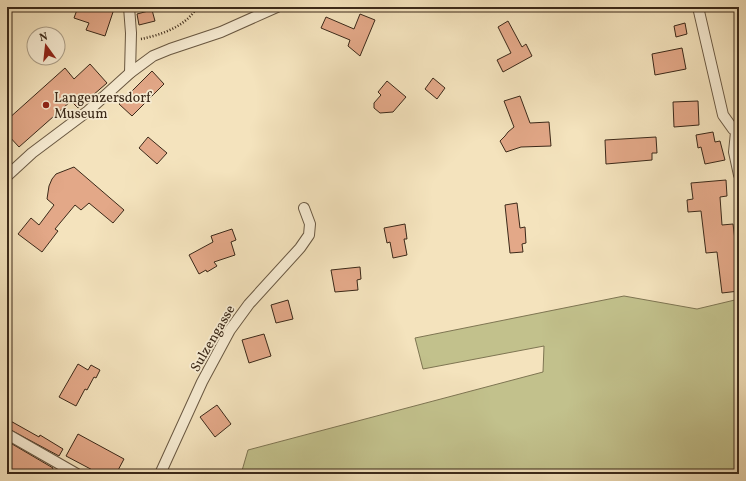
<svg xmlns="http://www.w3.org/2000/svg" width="746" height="481" font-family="Vollkorn,serif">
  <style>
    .green { fill: #c2c18c; stroke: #7e7552 }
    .building { fill: #e3a888; stroke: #3b2919 }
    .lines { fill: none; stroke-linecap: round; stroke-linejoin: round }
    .street-casing { stroke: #695842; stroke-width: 12 }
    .path { stroke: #3b2919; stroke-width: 2.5; stroke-dasharray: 1 2; stroke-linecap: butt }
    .street { stroke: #f8edd4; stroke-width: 10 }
    .poi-dot { fill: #8f2418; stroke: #f8edd4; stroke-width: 1.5 }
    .labels { text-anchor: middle; stroke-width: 3.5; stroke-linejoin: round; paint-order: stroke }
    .poi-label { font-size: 14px; fill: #3b2919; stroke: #f8edd4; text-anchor: start }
    .street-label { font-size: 14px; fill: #3b2919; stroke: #f8edd4 }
  </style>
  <rect width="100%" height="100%" fill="#f4e3bd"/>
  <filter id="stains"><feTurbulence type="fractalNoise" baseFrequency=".005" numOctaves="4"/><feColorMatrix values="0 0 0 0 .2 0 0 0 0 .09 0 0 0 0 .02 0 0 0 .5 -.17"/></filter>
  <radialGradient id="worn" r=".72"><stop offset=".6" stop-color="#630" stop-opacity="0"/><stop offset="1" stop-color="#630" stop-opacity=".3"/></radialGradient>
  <!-- green -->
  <polygon class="green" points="624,296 697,309 739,299 739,474 241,474 248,450 543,372 544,346 423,369 415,338"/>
  <!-- building -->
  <g class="building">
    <polygon points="78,7 107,7 114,9 105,36 86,30 89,23 74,18"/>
    <polygon points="152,10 155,21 139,25 137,14"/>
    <polygon points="360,14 375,20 360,56 348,46 350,40 321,28 326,17 354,29"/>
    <polygon points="508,21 522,47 526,44 532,56 503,72 497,60 511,53 498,27"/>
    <polygon points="685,23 687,34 676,37 674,26"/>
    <polygon points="682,48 686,69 655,75 652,54"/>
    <polygon points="90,64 107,83 78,108 71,101 19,147 7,134 7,120 65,68 74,79"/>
    <polygon points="152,71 164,84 132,116 119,104"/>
    <polygon points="433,78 445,88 437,99 425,89"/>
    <polygon points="387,81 406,97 393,112 380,113 374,108 374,103 381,95 378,92"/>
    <polygon points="520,96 530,123 549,122 551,146 521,147 506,152 500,141 505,136 508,132 514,127 504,101"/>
    <polygon points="698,101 699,125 674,127 673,102"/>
    <polygon points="713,132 715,142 720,141 725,160 705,164 701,147 698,148 696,135"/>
    <polygon points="148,137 167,153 157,164 139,148"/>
    <polygon points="656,137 657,153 652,153 652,160 606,164 605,140"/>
    <polygon points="74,167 124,210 113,223 89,203 81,210 75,205 55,229 58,231 42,252 18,234 31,218 39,225 54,205 47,199 49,186 52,179 56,174"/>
    <polygon points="726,180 727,196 720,197 722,225 733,224 737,256 739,256 739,291 722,293 717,252 706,253 701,211 688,212 687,200 693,199 691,183"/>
    <polygon points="517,203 520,228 525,227 526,243 522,244 523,252 510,253 505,205"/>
    <polygon points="405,224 407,239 404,239 407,255 393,258 390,242 387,243 384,228"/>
    <polygon points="232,229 236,240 231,242 235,255 214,262 217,266 207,272 206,270 199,274 189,255 213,242 211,236"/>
    <polygon points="360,267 361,279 357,280 358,290 335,292 331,270"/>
    <polygon points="288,300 293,319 276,323 271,305"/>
    <polygon points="264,334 271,356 249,363 242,340"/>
    <polygon points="78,364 88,370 91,365 100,370 96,378 94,377 87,390 85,389 76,406 59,397"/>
    <polygon points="217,405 231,424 215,437 200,417"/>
    <polygon points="7,419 39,437 40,435 63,449 59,456 7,428"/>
    <polygon points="78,434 124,459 116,474 100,474 66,456"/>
    <polygon points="7,441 53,468 50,474 7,474"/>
  </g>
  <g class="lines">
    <!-- street casing -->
    <g class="street-casing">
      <g id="street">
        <polyline points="129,7 131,33 130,73"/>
        <polyline points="698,7 723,115 733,129 739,132"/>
        <polyline points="736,132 734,152 739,175"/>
        <polyline points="7,176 32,153 88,111 130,73 153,56 170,49 221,32 277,7"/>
        <polyline points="7,434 77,474"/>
        <polyline points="160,474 202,382 230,330 249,304 300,248 309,235 310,224 304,208"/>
      </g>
    </g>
    <!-- path -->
    <path class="path" d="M141 39C161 35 187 26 197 7"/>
    <!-- street -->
    <use href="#street" class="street"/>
  </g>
  <!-- markers -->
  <circle class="poi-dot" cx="46" cy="105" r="4"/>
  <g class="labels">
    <!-- poi labels -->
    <g class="poi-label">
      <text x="54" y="102">Langenzersdorf<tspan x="54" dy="16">Museum</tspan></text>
    </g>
    <!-- street labels -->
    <g class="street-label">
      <text transform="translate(212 338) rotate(-60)" y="5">Sulzengasse</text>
    </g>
  </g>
  <!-- margin -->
  <rect width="746" height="481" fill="none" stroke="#f4e3bd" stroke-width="24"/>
  <rect x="8" y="8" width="730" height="465" fill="none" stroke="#3b2919" stroke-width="2"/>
  <rect x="12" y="12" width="722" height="457" fill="none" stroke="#3b2919"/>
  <!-- north arrow -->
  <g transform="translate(46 46) rotate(345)"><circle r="19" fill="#f8edd4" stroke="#ac9f89"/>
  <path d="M0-3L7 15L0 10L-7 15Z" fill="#8f2418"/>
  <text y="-6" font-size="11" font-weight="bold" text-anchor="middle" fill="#3b2919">N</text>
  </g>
  <rect width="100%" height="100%" filter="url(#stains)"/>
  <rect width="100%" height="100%" fill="url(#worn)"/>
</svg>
